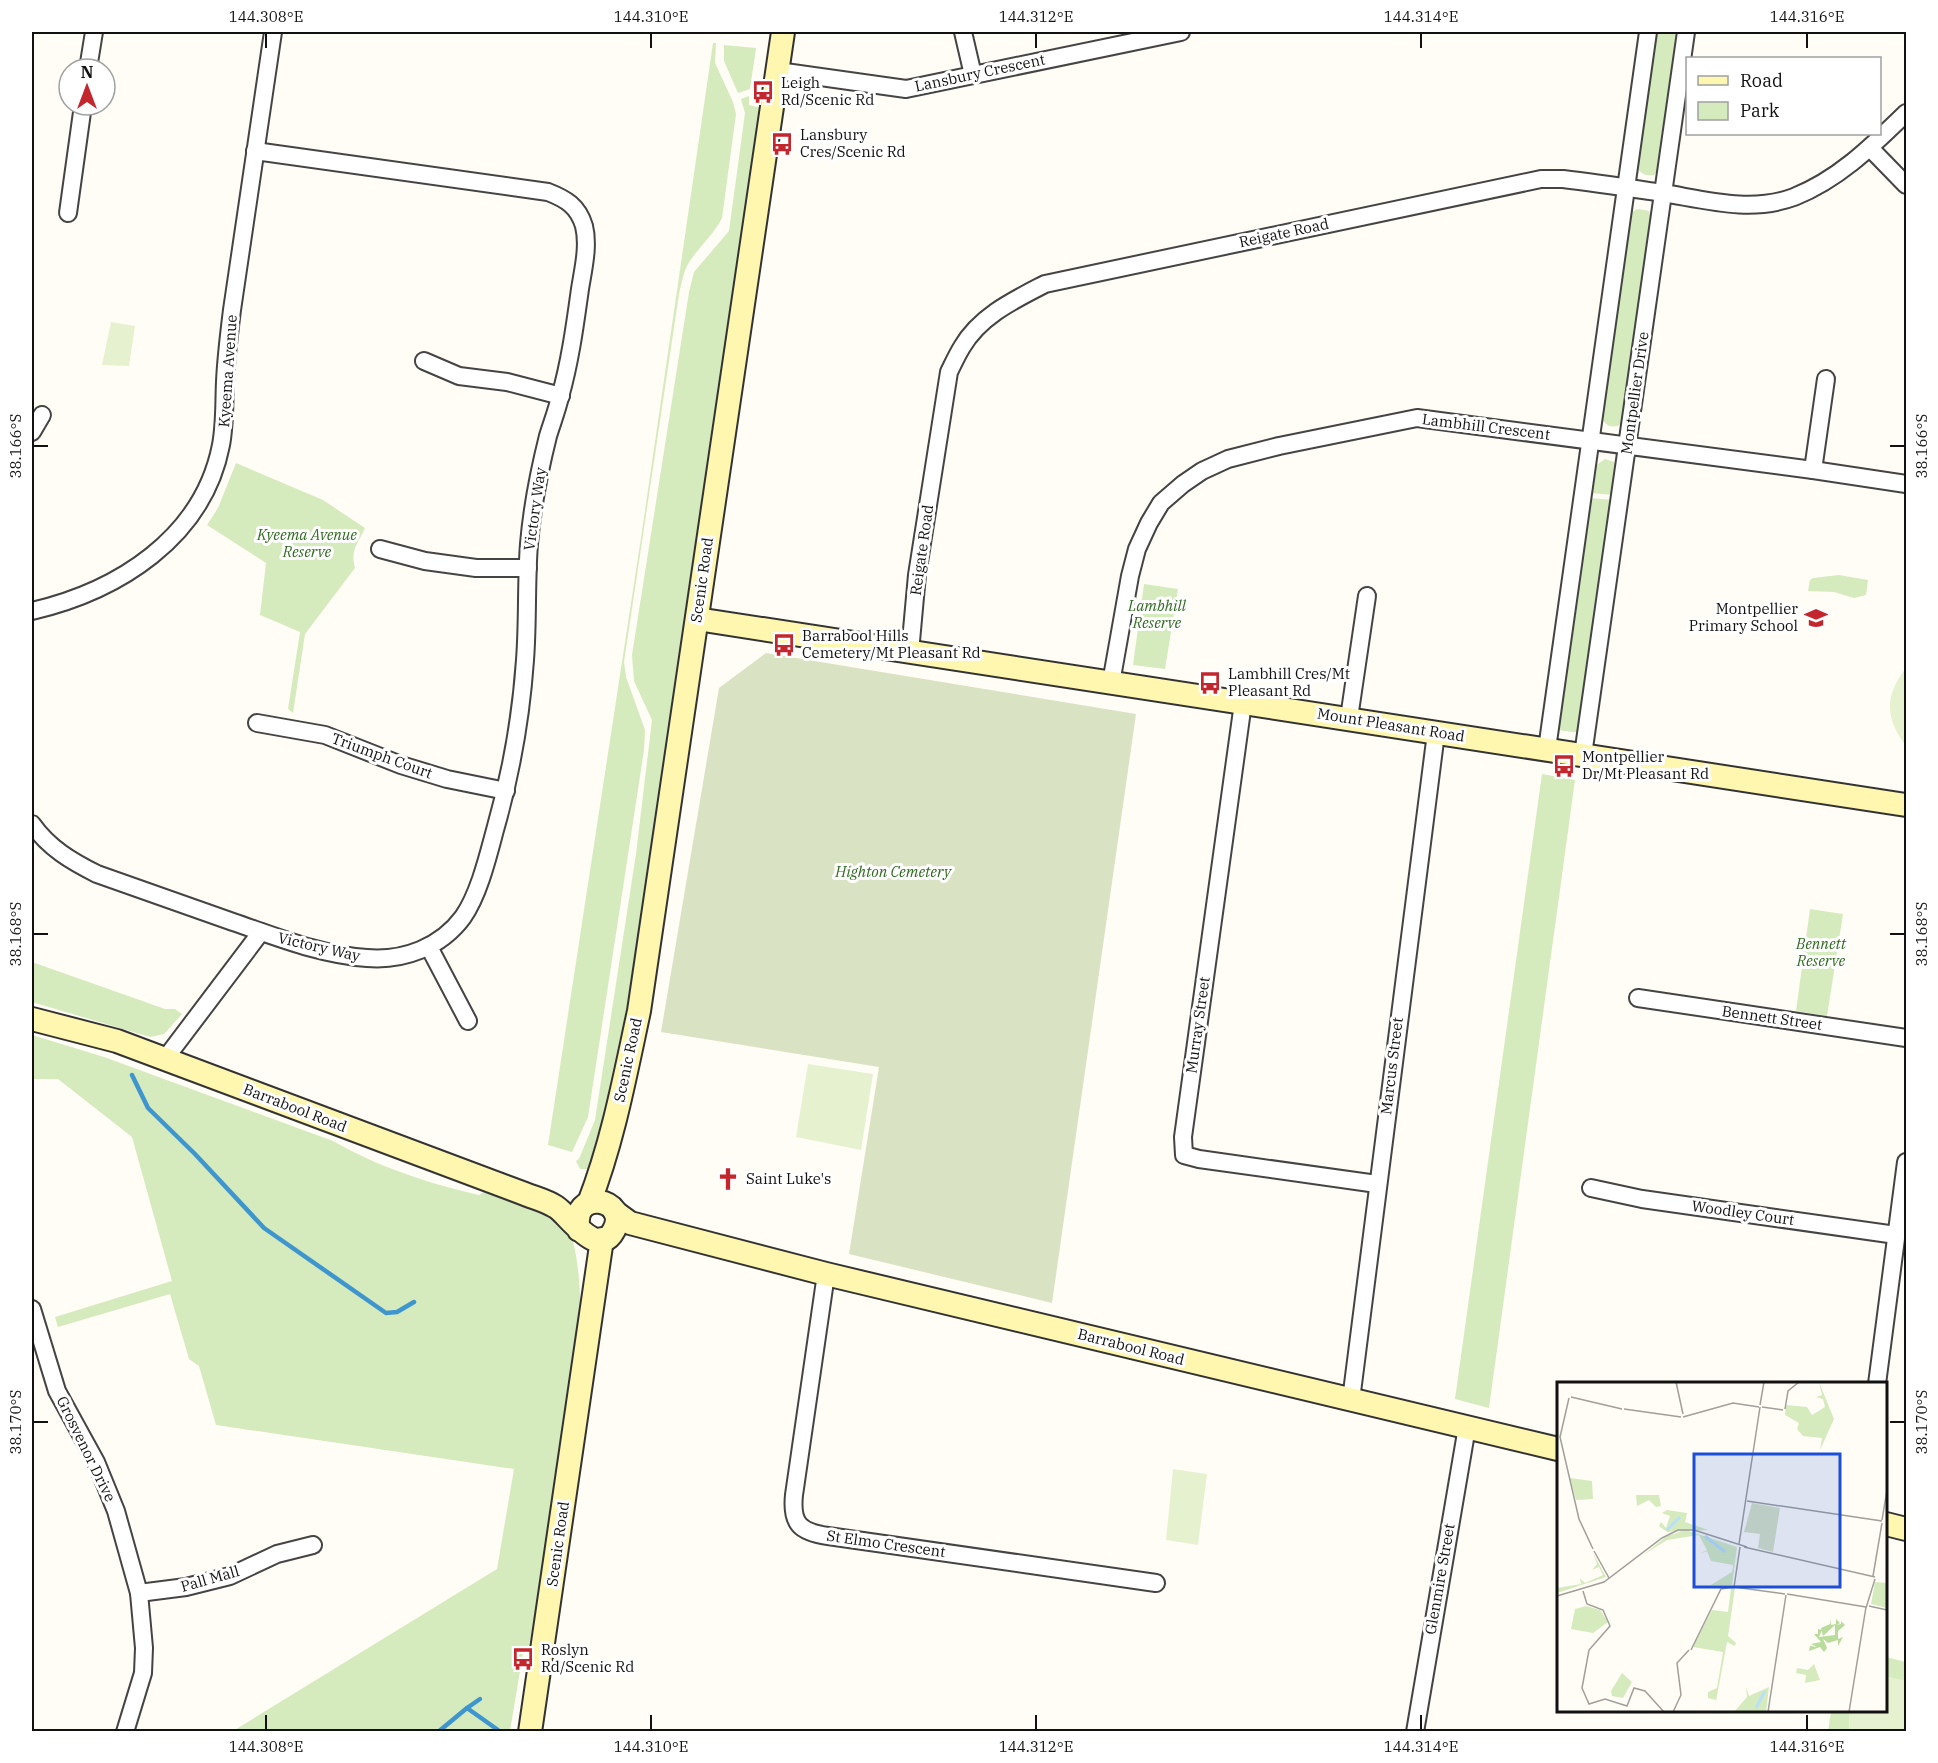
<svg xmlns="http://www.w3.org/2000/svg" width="1938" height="1763" font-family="'IBM Plex Serif',serif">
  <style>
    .green { fill: #d5ebbd }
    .cemetery { fill: #d9e3c4 }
    .pitch { fill: #e6f2cf }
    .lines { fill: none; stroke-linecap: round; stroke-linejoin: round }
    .stream { stroke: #3f96cf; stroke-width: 4.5 }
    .street-casing { stroke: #444; stroke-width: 20 }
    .secondary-casing { stroke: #333; stroke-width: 26 }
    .street { stroke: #fff; stroke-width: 16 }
    .secondary { stroke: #fff6b0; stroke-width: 22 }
    .ticks { fill: none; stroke: #111; stroke-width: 2 }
    .labels { text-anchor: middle; stroke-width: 6; stroke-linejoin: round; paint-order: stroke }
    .street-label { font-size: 15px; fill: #111; stroke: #fff }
    .poi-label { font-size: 15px; fill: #111; stroke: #fff; text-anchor: start }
    .park-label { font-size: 15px; font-style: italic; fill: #2f6b1f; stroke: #fff }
    .inset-river { fill: none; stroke: #b9e0f7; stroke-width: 3 }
    .inset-road { fill: none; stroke: #a09f9a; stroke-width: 1.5 }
    .view { fill: #1d4ed8; fill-opacity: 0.15; stroke: #1d4ed8; stroke-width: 3 }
    .inset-edge { fill: none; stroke: #111; stroke-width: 3 }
    .neatline { fill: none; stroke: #111; stroke-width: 2 }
    .ticks-label { font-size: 15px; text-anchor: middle; fill: #111 }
  </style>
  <rect width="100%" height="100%" fill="#fffdf5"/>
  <!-- green -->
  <g class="green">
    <path d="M1655 32H1679L1659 170 1654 175C1645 176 1641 174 1637 167Z"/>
    <path d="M713 43H716L715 63 733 102 736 114 722 218C714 234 702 244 692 258 684 268 682 281 679 294L624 662 626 677 645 730 644 750 588 1117 572 1152 548 1145 641 538Z"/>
    <polygon points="724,45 756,48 750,89 738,93 724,61"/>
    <polygon points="749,96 749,105 762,108 682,652 610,1114 591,1169 580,1169 576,1161 579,1159 595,1120 636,854 652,720 634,681 632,655 689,292 694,272 729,231 745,113 741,99"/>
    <path d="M1638 209 1649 211 1653 220 1623 423C1614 429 1607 427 1602 419L1628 218 1631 212Z"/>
    <polygon points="1605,459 1614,462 1617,465 1614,495 1590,493 1595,466"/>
    <path d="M236 463 323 500 365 528C358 544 350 549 355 568L305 634 293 713 288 709 300 632 260 615 266 563 207 525 218 508Z"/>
    <polygon points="1589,498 1614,500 1580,733 1558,730"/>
    <polygon points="1839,575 1868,580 1866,595 1854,598 1834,592 1808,591 1810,580 1813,578"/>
    <polygon points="1144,584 1178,589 1165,669 1133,665"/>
    <polygon points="1542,774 1575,780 1489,1408 1455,1399"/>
    <polygon points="1810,909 1843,914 1827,1016 1796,1011"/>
    <polygon points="32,962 165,1009 175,1009 182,1014 164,1034 150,1037 32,1002"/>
    <path d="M32 1035 104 1057 333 1141C376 1166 430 1184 479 1195L484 1192C505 1198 556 1215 569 1233 580 1249 582 1319 580 1340 576 1376 569 1412 563 1448 553 1517 542 1585 527 1654L523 1653 510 1731H233L497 1569 514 1469 216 1425 199 1366 189 1359 170 1294 58 1327 55 1317 172 1281 132 1137 58 1079H32Z"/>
    <polygon points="1886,1657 1906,1662 1906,1731 1828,1732 1831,1711 1886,1710"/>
  </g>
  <!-- cemetery -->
  <polygon class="cemetery" points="766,653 1136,714 1052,1303 849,1254 879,1067 661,1032 719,688"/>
  <!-- pitch -->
  <g class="pitch">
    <polygon points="111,322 135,326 129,366 102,365"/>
    <path d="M1906 668V746C1885 718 1884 696 1906 668Z"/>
    <polygon points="808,1064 873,1074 861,1150 796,1137"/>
    <polygon points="1173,1469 1207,1474 1198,1545 1166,1540"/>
    <polygon points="1890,1677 1906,1681 1906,1731 1849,1731 1849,1711 1886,1710 1886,1678"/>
  </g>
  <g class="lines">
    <!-- stream -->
    <g class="stream">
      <polyline points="132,1075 148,1108 195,1154 264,1228 386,1313 397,1312 414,1302"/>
      <polyline points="467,1708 480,1699"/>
      <polyline points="438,1732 467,1708 498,1730"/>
    </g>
    <!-- street casing -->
    <g class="street-casing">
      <g id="street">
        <polyline points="963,32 973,75"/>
        <polyline points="88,69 94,32"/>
        <polyline points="778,71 906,89 1181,32"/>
        <polyline points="1870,148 1906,185"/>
        <polyline points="68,213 83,105"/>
        <polyline points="424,361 459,376 507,382 561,396"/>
        <polyline points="32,432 42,415"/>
        <polyline points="1813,470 1826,379"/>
        <polyline points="380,549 425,561 476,568 528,568"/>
        <path d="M32 611C118 591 203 538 221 445 225 424 224 403 225 382 226 358 229 334 232 310 246 217 259 124 273 32"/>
        <path d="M910 652 917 575 949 372C953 364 957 355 962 347 980 316 1014 300 1045 284L1541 179H1563C1596 183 1629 188 1663 193 1706 200 1751 213 1794 197 1839 179 1872 146 1906 113"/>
        <polyline points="1111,683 1130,576 1137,549 1149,523 1161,503 1183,484 1202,471 1228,459 1279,446 1417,418 1813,470 1906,484"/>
        <polyline points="1243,703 1183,1137 1184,1155 1199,1159 1377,1184"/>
        <polyline points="1349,718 1367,596"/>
        <polyline points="257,723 325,735 401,765 447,779 506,791"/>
        <polyline points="1547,749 1648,32"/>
        <polyline points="1583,755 1686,32"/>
        <path d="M32 824C49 848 71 861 97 874 143 890 188 906 233 922 277 937 321 955 367 958 404 961 441 947 463 917 479 894 488 856 495 830 511 774 521 718 525 660 528 621 526 582 529 544 532 507 539 472 548 436 552 423 557 410 560 397 570 362 575 325 580 289 583 270 589 246 584 226 578 206 566 199 548 192L255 151"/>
        <polyline points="429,947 468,1021"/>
        <polyline points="1638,998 1906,1038"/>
        <polyline points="165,1059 261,932"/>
        <polyline points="1591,1188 1642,1199 1896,1235"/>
        <path d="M826 1274 794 1495C791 1524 800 1532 828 1536L1156 1583"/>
        <polyline points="32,1309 57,1391 96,1462 116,1511 139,1593 144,1648 143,1673 125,1732"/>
        <polyline points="1877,1384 1906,1162"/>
        <polyline points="1351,1400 1436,733"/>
        <polyline points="139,1593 186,1587 230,1576 277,1554 313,1545"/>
        <polyline points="1415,1732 1467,1427"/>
      </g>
    </g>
    <!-- secondary casing -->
    <g class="secondary-casing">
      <g id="secondary">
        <polyline points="697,619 1906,805"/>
        <path d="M32 1019 117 1041 525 1194C535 1198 547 1201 556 1207 569 1215 598 1261 614 1230 631 1198 569 1187 579 1230"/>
        <path d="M589 1203C613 1141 625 1076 639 1011L783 32"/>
        <polyline points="615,1212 630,1223 826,1274 1558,1449"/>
        <polyline points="1886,1524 1906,1529"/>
        <polyline points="530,1732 602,1239"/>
      </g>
    </g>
    <!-- street -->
    <use href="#street" class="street"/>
    <!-- secondary -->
    <use href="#secondary" class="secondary"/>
  </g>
  <!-- ticks -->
  <path class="ticks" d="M266 33V48M651 33V48M1036 33V48M1421 33V48M1807 33V48M33 446H48M1890 446H1905M33 934H48M1890 934H1905M33 1422H48M1890 1422H1905M266 1715V1730M651 1715V1730M1036 1715V1730M1421 1715V1730M1807 1715V1730"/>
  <!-- icons -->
  <defs>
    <g id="bus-bare" transform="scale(1.8)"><path d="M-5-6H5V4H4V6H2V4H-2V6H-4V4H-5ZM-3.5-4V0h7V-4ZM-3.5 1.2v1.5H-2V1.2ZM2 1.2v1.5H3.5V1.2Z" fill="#c4262e" stroke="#fff" stroke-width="2.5" paint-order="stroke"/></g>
    <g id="school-bare" transform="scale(1.8)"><path d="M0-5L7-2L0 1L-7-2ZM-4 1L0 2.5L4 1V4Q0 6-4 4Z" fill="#c4262e" stroke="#fff" stroke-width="2.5" paint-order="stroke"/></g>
    <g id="church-bare" transform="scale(1.8)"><path d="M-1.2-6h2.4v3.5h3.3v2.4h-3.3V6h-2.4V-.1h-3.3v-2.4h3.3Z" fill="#c4262e" stroke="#fff" stroke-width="2.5" paint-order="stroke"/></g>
  </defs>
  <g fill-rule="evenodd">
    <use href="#bus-bare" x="763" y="92"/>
    <use href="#bus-bare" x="782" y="144"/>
    <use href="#school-bare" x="1816" y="618"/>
    <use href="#bus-bare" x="784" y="645"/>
    <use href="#bus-bare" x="1210" y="683"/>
    <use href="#bus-bare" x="1564" y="766"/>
    <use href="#church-bare" x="728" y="1179"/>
    <use href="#bus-bare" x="523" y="1659"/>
  </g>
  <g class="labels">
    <!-- street labels -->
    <g class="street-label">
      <text transform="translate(980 73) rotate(-12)" y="5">Lansbury Crescent</text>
      <text transform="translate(1284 233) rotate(-12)" y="5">Reigate Road</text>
      <text transform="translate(228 371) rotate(-86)" y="5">Kyeema Avenue</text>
      <text transform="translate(1635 393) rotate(-82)" y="5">Montpellier Drive</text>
      <text transform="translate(1486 427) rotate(7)" y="5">Lambhill Crescent</text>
      <text transform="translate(535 509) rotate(-82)" y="5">Victory Way</text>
      <text transform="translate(922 550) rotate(-82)" y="5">Reigate Road</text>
      <text transform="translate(702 580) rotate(-82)" y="5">Scenic Road</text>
      <text transform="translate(1391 725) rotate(9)" y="5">Mount Pleasant Road</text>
      <text transform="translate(382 756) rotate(20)" y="5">Triumph Court</text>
      <text transform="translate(319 947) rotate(13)" y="5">Victory Way</text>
      <text transform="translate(1772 1018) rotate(8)" y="5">Bennett Street</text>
      <text transform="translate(1198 1025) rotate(-82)" y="5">Murray Street</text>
      <text transform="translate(628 1060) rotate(-78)" y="5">Scenic Road</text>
      <text transform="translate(1392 1066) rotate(-83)" y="5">Marcus Street</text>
      <text transform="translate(295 1108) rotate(21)" y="5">Barrabool Road</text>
      <text transform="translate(1743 1213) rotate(8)" y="5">Woodley Court</text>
      <text transform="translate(1131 1347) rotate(14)" y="5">Barrabool Road</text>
      <text transform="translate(86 1449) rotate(64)" y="5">Grosvenor Drive</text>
      <text transform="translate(558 1544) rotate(-82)" y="5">Scenic Road</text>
      <text transform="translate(886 1544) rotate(8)" y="5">St Elmo Crescent</text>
      <text transform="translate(210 1579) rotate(-16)" y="5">Pall Mall</text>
      <text transform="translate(1440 1579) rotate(-80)" y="5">Glenmire Street</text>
    </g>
    <!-- poi labels -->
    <g class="poi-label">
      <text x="781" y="88">Leigh<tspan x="781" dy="17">Rd/Scenic Rd</tspan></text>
      <text x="800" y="140">Lansbury<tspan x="800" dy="17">Cres/Scenic Rd</tspan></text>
      <text x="1798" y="614" text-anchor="end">Montpellier<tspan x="1798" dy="17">Primary School</tspan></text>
      <text x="802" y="641">Barrabool Hills<tspan x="802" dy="17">Cemetery/Mt Pleasant Rd</tspan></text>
      <text x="1228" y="679">Lambhill Cres/Mt<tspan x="1228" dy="17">Pleasant Rd</tspan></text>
      <text x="1582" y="762">Montpellier<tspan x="1582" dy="17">Dr/Mt Pleasant Rd</tspan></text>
      <text x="746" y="1184">Saint Luke's</text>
      <text x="541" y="1655">Roslyn<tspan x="541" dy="17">Rd/Scenic Rd</tspan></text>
    </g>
    <!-- park labels -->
    <g class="park-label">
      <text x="307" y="540">Kyeema Avenue<tspan x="307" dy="17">Reserve</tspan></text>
      <text x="1157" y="611">Lambhill<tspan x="1157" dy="17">Reserve</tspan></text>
      <text x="893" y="877">Highton Cemetery</text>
      <text x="1821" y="949">Bennett<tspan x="1821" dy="17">Reserve</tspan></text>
    </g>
  </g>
  <!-- overview -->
  <g transform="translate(1557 1382)">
    <rect width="330" height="330" fill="#fffdf5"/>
    <path d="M262 0 277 37 263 68 265 56 246 54 240 47 242 41 228 33 229 23 250 25 255 33 268 25 266 17 259 15 265 13ZM13 96 35 99 36 117 19 118ZM79 113H102L104 124 99 125 92 118 80 124ZM110 128 130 131 128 140 151 148 110 150 102 144 104 140 109 146 113 134 105 131ZM129 148 180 165 175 203H154L175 190 176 183 154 179 150 169 142 172 150 168 142 153 110 158 86 173 110 154ZM36 171 49 195 0 211V206L24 202 23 196 28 201 46 193 42 185 35 188 40 182ZM318 200 330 201V226L314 222ZM174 206H178L171 254 179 261 178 264 170 260 157 330 159 318 151 316V310L160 306 166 270 136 265 155 228 171 230ZM29 224 43 228 51 240 36 251 14 247 18 227ZM257 282 263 298 248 301 249 293 239 291 240 286 251 288ZM65 291 75 300 66 316 55 314 54 309ZM189 305 192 314 212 305 209 330H177L190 315Z" fill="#d5ebbd"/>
    <path d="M274 237V243L279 242V237L283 241 280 243 284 242V239L288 243 281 249V257L286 255 281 264V258L271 261 266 257 270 266 267 270 263 265 252 269 253 264 260 265 254 262 264 260 257 252H261V247L265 248 262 255 278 253V243L266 254 264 246 273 242Z" fill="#b9dc9c"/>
    <path d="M195 121 223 126 216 170 201 166 203 152 187 150Z" fill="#d9e3c4"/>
    <path class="inset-river" d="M110 148 123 135M148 154 168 170M199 326 208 309"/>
    <path class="inset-road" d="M119 0 126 32M14 15 65 27M12 16 3 55 22 137 36 167M203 23 207 0M205 25 226 28M67 27 124 35M228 27 231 9 242 0M126 35 176 21 202 25M190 119 325 139M325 138 330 108M182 162 203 25M187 165 318 195M37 169 52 196M316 194 325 141M177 205 183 165M26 209 30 222 46 228 53 244 32 268 25 306 32 322 48 317 70 324 77 306 88 309 107 330M230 212 309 225M0 214 47 200 105 156 121 148H137L190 165M312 224 330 228M309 226 318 197M134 268 164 207 177 205 228 212M116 330 124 313 120 281 132 268M211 330 229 213M292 330 309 225"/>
    <path class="view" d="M137 72H283V205H137Z"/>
    <rect width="330" height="330" class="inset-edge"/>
  </g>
  <!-- border -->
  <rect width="1938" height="1763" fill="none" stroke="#ffffff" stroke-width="66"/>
  <!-- legend -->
  <rect x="1686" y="57" width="195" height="78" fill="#ffffff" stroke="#a0a0a0" stroke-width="1.5"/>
  <rect x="1698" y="76" width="30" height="9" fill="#fff6b0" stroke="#a0a0a0" stroke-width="1.5"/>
  <text x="1740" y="87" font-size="18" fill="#111111">Road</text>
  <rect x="1698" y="102" width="30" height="18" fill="#d5ebbd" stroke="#a0a0a0" stroke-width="1.5"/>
  <text x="1740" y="117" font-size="18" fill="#111111">Park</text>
  <!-- north arrow -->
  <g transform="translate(87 87)"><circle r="28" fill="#ffffff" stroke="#a0a0a0" stroke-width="1.5"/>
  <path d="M0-4.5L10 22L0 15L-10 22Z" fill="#c4262e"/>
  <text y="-9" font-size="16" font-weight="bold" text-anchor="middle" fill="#111111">N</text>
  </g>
  <rect x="33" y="33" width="1872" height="1697" class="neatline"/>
  <g class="ticks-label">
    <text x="266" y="22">144.308°E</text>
    <text x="651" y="22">144.310°E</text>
    <text x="1036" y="22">144.312°E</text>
    <text x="1421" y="22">144.314°E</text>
    <text x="1807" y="22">144.316°E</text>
    <text transform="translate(16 446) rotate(-90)" y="5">38.166°S</text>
    <text transform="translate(1922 446) rotate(-90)" y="5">38.166°S</text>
    <text transform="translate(16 934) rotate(-90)" y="5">38.168°S</text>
    <text transform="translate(1922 934) rotate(-90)" y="5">38.168°S</text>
    <text transform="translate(16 1422) rotate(-90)" y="5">38.170°S</text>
    <text transform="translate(1922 1422) rotate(-90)" y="5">38.170°S</text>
    <text x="266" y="1752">144.308°E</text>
    <text x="651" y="1752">144.310°E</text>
    <text x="1036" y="1752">144.312°E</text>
    <text x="1421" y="1752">144.314°E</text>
    <text x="1807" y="1752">144.316°E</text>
  </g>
</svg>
